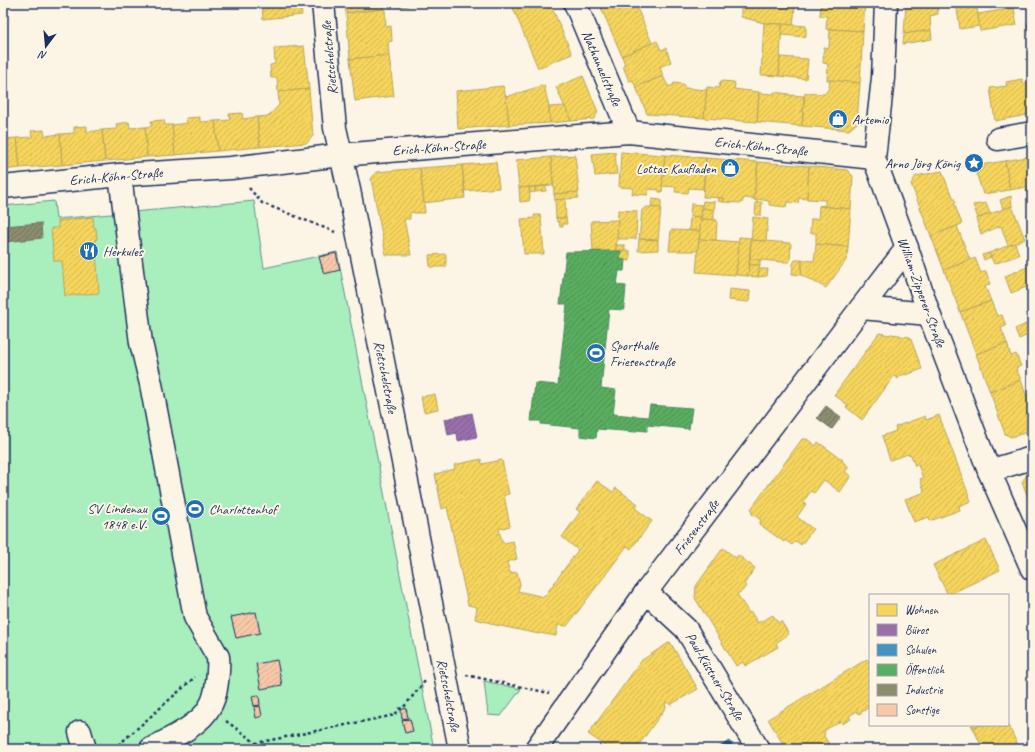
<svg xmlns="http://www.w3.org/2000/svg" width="1035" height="752" font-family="Caveat,sans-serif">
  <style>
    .green { fill: #a8efbd; stroke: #628f8e }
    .homes { fill: url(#homes-hatch); stroke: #b4a35d }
    .offices { fill: url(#offices-hatch); stroke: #735c94 }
    .schools { fill: url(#schools-hatch); stroke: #3775a5 }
    .public { fill: url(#public-hatch); stroke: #478860 }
    .industry { fill: url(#industry-hatch); stroke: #6a7069 }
    .building { fill: url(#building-hatch); stroke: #1b2f5e }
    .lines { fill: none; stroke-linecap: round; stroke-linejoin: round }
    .minor-casing { stroke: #1b2f5e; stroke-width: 25 }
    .path { stroke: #1b2f5e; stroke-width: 2.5; stroke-dasharray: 3 3; stroke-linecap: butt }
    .minor { stroke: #fcf5e5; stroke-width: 22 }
    .labels { text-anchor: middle; stroke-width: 4; stroke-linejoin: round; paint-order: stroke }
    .street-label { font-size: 14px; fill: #1b2f5e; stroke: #fcf5e5 }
    .poi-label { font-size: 14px; fill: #1b2f5e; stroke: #fcf5e5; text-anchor: start }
  </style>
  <defs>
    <pattern id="homes-hatch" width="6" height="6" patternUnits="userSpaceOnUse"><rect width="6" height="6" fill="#f6d55c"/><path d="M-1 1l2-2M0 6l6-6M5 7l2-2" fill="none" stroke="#d2b752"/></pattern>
    <pattern id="offices-hatch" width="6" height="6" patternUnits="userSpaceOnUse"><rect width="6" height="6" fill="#9970ab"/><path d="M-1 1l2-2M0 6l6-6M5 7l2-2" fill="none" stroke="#7c5c8e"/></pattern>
    <pattern id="schools-hatch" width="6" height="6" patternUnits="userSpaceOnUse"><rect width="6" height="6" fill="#4393c3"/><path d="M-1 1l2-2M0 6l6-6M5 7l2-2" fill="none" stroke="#3778a2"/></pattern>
    <pattern id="public-hatch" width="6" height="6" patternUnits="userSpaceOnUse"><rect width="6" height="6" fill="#5aae61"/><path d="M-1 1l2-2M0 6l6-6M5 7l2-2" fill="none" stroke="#4a8e53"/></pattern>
    <pattern id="industry-hatch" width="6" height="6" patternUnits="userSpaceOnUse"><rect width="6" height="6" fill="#8c8c6e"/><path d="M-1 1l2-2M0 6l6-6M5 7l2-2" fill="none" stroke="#72735e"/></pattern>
    <pattern id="building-hatch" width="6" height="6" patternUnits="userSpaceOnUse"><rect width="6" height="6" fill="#f8c8a8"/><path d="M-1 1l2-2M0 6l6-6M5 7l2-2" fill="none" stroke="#d4ac93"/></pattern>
  </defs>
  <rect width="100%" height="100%" fill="#fcf5e5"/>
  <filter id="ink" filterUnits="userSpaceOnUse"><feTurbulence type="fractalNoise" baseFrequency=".025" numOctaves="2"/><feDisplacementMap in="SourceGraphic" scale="8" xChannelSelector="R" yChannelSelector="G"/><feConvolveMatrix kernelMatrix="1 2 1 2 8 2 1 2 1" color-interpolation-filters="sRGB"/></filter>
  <g filter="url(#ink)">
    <!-- green -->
    <g class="green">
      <polygon points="54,201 56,219 254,201 264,268 337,252 434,749 3,749 3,206"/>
      <polygon points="484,681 521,689 501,716 488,715"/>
    </g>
    <!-- homes -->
    <g class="homes">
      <polygon points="258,3 300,3 302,15 263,19 262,6 258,6"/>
      <polygon points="345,3 383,3 383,8 384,7 385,9 346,13"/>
      <polygon points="396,3 407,3 408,6 397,7"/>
      <polygon points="511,3 550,3 572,54 538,68"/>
      <polygon points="599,3 635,3 652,43 622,56"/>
      <polygon points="821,3 865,3 863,31 830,29 830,30 826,29 827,16 820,16"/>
      <polygon points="906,3 937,3 938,14 930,16 931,30 904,34"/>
      <polygon points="956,3 976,3 980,26 960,29"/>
      <polygon points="741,4 795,8 793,25 764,23 741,17"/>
      <polygon points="1014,8 1017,25 980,31 978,14"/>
      <polygon points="385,9 386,27 391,26 392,41 388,42 389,55 350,59 346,13"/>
      <polygon points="1032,22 1032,50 1027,23"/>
      <polygon points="764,23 782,24 779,76 761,75"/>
      <polygon points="782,24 806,26 806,37 782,35"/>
      <polygon points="830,29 863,31 860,83 827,80 828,64 823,63 824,47 829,48"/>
      <polygon points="931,30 932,39 903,44 904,34"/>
      <polygon points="657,41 661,50 666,48 671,62 660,67 663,76 636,87 632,80 629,81 623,66 625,65 622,56"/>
      <polygon points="304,46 309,89 278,92 277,78 271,78 270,65 275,64 274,48"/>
      <polygon points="389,55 394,96 355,101 350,59"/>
      <polygon points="780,57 808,59 806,79 779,76"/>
      <polygon points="583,76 598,112 594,119 571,121 556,87"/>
      <polygon points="663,76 668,86 672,86 674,83 683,84 685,88 707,90 704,118 647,114 636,87"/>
      <polygon points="1022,79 1023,83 1032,81 1032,114 995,121 990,88 1007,86 1006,82"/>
      <polygon points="830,80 860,83 857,123 849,130 802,126 805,93 825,94 829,88"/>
      <polygon points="721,81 734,82 735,84 734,89 759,92 757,122 704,118 707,87 719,88 720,82"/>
      <polygon points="544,85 549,107 550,123 509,125 506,97"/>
      <polygon points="503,86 506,97 509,125 458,129 456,91"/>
      <polygon points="309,89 313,136 307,143 260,147 257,117 269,116 279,105 278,92"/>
      <polygon points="774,92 789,94 789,95 804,96 802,126 757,122 759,93 774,94"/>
      <polygon points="565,106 571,121 550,123 549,107"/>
      <polygon points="242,113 243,119 257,117 260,147 218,151 215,121 230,120 229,114"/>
      <polygon points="200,117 200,122 215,121 218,151 175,155 172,125 187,123 186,118"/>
      <polygon points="164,120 165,125 172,125 175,155 147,157 145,127 152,126 151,121"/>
      <polygon points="129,122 130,128 145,127 147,157 105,161 102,130 117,129 116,124"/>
      <polygon points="87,126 87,132 102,130 105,161 62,165 60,134 74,133 74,127"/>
      <polygon points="44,130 45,136 60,134 62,165 20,168 17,138 32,137 31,131"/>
      <polygon points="3,138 4,139 17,138 20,168 3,170"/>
      <polygon points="615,152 617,174 595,176 592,154"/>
      <polygon points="621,152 665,155 662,192 659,192 659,190 649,189 648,195 632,194 633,188 619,187"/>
      <polygon points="575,155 579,192 554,194 551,157"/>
      <polygon points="665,155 706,158 703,189 689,188 688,193 675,192 676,187 662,186"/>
      <polygon points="1032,156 1032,192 1027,193 1026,187 1010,190 1005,161"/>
      <polygon points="551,157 553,185 519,188 516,160"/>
      <polygon points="706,158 758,162 754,199 744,198 743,200 742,203 723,202 724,198 703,197"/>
      <polygon points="1005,161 1010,190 983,194 974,166"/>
      <polygon points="496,162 499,188 465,191 462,165"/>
      <polygon points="758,162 809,166 807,199 799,198 798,203 787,202 786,207 769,205 769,201 757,199 757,201 754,200"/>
      <polygon points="462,165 465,198 424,203 420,168"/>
      <polygon points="809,166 847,170 853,176 851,209 819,206 825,205 825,200 807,199"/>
      <polygon points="420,168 425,213 414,213 414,212 410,213 410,219 404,219 411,255 386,255 371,179 376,172"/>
      <polygon points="942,171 950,192 951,192 956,203 954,203 962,224 931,236 911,184 916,176"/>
      <polygon points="546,186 546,191 535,192 535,187"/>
      <polygon points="529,187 530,197 529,201 520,202 519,188"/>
      <polygon points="529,187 535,187 535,192 530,193"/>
      <polygon points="578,192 578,198 555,200 554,194"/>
      <polygon points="1011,196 1012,206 1003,209 1000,200"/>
      <polygon points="719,198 724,198 723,202 718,201"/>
      <polygon points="565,199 566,218 556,218 555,200"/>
      <polygon points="652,199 661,200 661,208 651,207"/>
      <polygon points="703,201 715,202 714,210 702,208"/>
      <polygon points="756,202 762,202 761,215 755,215"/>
      <polygon points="986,203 990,214 978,218 973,205"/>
      <polygon points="691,204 702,205 701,217 690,216"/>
      <polygon points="819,206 851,209 848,247 816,244 816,233 810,233 811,219 818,219"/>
      <polygon points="1012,206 1025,239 1008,246 1001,226 981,234 976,219"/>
      <polygon points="646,207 661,208 658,240 639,239 642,210"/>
      <polygon points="702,208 714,210 714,220 701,219"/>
      <polygon points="618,210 637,211 636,239 617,239"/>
      <polygon points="534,215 540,215 540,217 541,217 544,254 524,254 521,219 535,218"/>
      <polygon points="690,216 701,217 700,231 689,230"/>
      <polygon points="93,217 94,228 96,228 97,239 95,239 99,293 65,296 62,261 54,261 51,228 58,228 58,221"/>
      <polygon points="753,217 768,219 766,241 751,240"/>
      <polygon points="556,218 566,218 567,224 563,224 563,227 560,227 559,222 557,222"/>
      <polygon points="701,219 717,220 716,240 699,239"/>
      <polygon points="618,220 616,251 593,251 591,221"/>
      <polygon points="957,226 970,260 944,270 931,236"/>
      <polygon points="671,230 700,231 698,251 669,251"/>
      <polygon points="739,237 751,238 748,276 736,275"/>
      <polygon points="639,239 658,240 658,250 638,251"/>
      <polygon points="699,239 739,242 736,275 696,272"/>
      <polygon points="751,240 790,243 791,244 790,261 788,262 782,262 750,259"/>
      <polygon points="1015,243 1019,255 994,264 989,253"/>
      <polygon points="816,244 848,247 847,259 826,288 801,275 802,260 814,261"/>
      <rect x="616" y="245" width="9" height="6"/>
      <polygon points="621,251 630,251 630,261 620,259"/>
      <polygon points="989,253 991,257 984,260 982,255"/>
      <polygon points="446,254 446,267 430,267 429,255"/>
      <polygon points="975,258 981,273 986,271 990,284 985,286 991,301 960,312 944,270"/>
      <polygon points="750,259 760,260 760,265 749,265"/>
      <polygon points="795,260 802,260 801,275 792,274 793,264"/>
      <polygon points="749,265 760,265 758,277 748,276"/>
      <polygon points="1032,265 1032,285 1011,293 1005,276"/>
      <polygon points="759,269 768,269 767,276 758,277"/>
      <polygon points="729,289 750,291 749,302 728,300"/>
      <polygon points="991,301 997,316 1002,315 1006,326 1001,328 1007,343 976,354 960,312"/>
      <polygon points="1026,324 1030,334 1019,339 1015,329"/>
      <polygon points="879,333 890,335 890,334 900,335 900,336 910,337 922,369 906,375 905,374 900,376 898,379 894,376 862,420 846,407 848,405 834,395"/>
      <polygon points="1007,343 1011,356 1016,354 1021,366 1016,368 1021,380 990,392 976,354"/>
      <polygon points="1021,380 1026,395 1030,397 1032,397 1032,431 1011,437 1005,434 990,392"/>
      <polygon points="435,394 438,409 424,412 421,397"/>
      <polygon points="939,415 971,501 959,506 960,510 930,521 929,517 914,522 905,499 923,493 924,490 920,479 923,478 918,465 915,466 911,455 908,454 890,460 882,436 896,431 895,427 925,416 926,420"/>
      <polygon points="802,439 807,439 816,446 818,442 843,460 842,461 849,467 845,472 851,476 840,492 824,480 814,493 811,491 803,502 806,504 797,517 813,529 801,545 796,541 792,545 785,540 784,542 759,524 761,520 752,514 751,509"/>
      <polygon points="481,459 482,464 502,460 509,494 504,495 510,526 499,529 502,542 504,542 504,543 513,541 517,559 507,562 510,573 517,572 520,584 518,591 544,597 578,550 562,537 580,512 576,509 597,481 613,492 616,488 638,504 635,508 652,521 631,549 627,546 567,626 558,625 556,636 539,633 539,634 491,624 491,623 475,619 477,607 468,605 447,507 442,509 435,474 455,469 454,465"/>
      <polygon points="1032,474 1032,508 1022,482 1026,476"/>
      <polygon points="986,540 1000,570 948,595 933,565"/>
      <polygon points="723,548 736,558 738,555 755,568 744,584 746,586 742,591 739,593 738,593 737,594 749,613 751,612 757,622 760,622 773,615 778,623 781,621 789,634 776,643 778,647 745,666 743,662 736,666 695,598 696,586"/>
      <polygon points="670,642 698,689 670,705 668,702 665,704 666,707 636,749 604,749 603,744 588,734 642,660"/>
      <polygon points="867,659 870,663 870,703 867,705 868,708 859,714 857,711 849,716 851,719 842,724 841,721 825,730 824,736 832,749 786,749 768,719"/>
      <polygon points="971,725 980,725 973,728"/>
      <polygon points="980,725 1008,725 1020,749 983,749 973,728"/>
    </g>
    <!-- offices -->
    <polygon class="offices" points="472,413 477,437 458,441 457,433 448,435 445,419"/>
    <!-- schools -->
    <polygon class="schools" points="729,741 735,749 716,749"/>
    <!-- public -->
    <polygon class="public" points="621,251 620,259 625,260 624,271 619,271 617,285 626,286 624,310 609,309 601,388 616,390 613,414 648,417 650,405 692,408 689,429 647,425 647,431 636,430 636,432 597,429 596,438 580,436 580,428 541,424 541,421 531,421 535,383 558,385 567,304 560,304 566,252"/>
    <!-- industry -->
    <g class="industry">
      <polygon points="41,223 42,238 5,242 4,226"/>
      <polygon points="826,406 841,417 832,429 817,418"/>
    </g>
    <!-- building -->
    <g class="building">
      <polygon points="336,253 340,270 324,274 319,257"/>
      <polygon points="256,612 260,633 236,638 231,617"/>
      <polygon points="277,660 282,685 261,689 256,664"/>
      <polygon points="259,695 260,705 254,706 252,696"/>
      <polygon points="260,706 262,716 256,718 254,707"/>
      <polygon points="406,708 408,718 402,719 401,710"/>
      <polygon points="410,719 413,731 405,733 402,720"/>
    </g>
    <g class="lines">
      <!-- minor casing -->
      <g class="minor-casing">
        <g id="minor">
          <polyline points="323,3 335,128 349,190 460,749"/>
          <polyline points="575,3 629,132"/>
          <polyline points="886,3 883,78 874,158 907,248 929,314 989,471 1032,569"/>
          <polyline points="998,139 1032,133"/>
          <path d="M120 175 141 343 151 384 195 617 218 657C219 666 218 674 217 682 216 691 214 701 209 708 199 726 169 739 151 749"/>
          <polyline points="3,187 120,175 231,168 341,155 388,151 629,132 874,158"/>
          <polyline points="861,308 929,314"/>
          <polyline points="989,471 1032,458"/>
          <polyline points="646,592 686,629 758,749"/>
          <polyline points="80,732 85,749"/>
          <polyline points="536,749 646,592 861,308 907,248"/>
        </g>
      </g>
      <!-- path -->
      <g class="path">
        <polyline points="249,188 262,203 335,232"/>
        <polyline points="466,675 549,693"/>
        <polyline points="226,721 256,743 395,715 399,709 403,708 425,681"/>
        <polyline points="114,749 195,677"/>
      </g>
      <!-- minor -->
      <use href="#minor" class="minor"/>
    </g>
  </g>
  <!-- icons -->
  <defs>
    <g id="shop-disc" transform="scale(1)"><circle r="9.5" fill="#1f6fb2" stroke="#fcf5e5"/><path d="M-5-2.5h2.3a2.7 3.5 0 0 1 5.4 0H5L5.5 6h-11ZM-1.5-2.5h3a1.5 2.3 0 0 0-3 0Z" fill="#fff"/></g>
    <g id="sight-disc" transform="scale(1)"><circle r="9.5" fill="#1f6fb2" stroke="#fcf5e5"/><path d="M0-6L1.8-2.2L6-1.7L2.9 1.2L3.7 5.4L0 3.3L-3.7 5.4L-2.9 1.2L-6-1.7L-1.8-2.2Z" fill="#fff"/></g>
    <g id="restaurant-disc" transform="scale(1)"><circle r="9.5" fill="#1f6fb2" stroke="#fcf5e5"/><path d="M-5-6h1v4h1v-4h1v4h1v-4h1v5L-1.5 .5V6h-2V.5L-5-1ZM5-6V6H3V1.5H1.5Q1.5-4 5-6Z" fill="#fff"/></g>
    <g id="stadium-disc" transform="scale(1)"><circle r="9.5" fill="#1f6fb2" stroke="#fcf5e5"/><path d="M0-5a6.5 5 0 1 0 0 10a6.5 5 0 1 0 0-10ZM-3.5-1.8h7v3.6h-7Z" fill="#fff"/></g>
  </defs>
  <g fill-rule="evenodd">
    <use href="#shop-disc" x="838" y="119"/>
    <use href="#sight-disc" x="974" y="163"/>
    <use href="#shop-disc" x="730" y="168"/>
    <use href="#restaurant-disc" x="89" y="251"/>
    <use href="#stadium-disc" x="596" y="353"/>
    <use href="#stadium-disc" x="195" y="509"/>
    <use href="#stadium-disc" x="161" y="516"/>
  </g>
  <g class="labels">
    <!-- street labels -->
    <g class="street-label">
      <text transform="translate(329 58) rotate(-95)" y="5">Rietschelstraße</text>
      <text transform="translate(602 68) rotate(67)" y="5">Nathanaelstraße</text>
      <text transform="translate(761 146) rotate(6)" y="5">Erich-Köhn-Straße</text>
      <text transform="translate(439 147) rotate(-4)" y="5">Erich-Köhn-Straße</text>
      <text transform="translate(116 176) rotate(-5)" y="5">Erich-Köhn-Straße</text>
      <text transform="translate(922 292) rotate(70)" y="5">William-Zipperer-Straße</text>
      <text transform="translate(386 377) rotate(79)" y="5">Rietschelstraße</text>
      <text transform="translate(696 527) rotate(-53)" y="5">Friesenstraße</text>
      <text transform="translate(715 676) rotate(59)" y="5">Paul-Küstner-Straße</text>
      <text transform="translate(449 695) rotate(79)" y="5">Rietschelstraße</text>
    </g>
    <!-- poi labels -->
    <g class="poi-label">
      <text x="852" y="124">Artemio</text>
      <text x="960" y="168" text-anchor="end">Arno Jörg König</text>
      <text x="716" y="173" text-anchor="end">Lottas Kaufladen</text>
      <text x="103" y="256">Herkules</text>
      <text x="610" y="350">Sporthalle<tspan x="610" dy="16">Friesenstraße</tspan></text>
      <text x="147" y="513" text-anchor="end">SV Lindenau<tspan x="147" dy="16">1848 e.V.</tspan></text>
      <text x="209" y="514">Charlottenhof</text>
    </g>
  </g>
  <!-- margin -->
  <rect width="1035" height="752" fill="none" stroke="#fcf5e5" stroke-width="16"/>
  <rect x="8" y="8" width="1019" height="736" fill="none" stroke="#1b2f5e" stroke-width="1.5" filter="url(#ink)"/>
  <!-- legend -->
  <rect x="869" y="594" width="140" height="132" fill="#fcf5e5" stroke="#a2a6af"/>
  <rect x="877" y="604" width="20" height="12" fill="#f6d55c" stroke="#a2a6af"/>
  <text x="905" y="614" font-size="12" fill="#1b2f5e">Wohnen</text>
  <rect x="877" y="624" width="20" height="12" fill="#9970ab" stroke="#a2a6af"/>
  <text x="905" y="634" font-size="12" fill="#1b2f5e">Büros</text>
  <rect x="877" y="644" width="20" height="12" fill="#4393c3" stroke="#a2a6af"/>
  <text x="905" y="654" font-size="12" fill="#1b2f5e">Schulen</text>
  <rect x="877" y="664" width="20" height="12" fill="#5aae61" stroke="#a2a6af"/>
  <text x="905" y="674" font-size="12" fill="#1b2f5e">Öffentlich</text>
  <rect x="877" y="684" width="20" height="12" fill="#8c8c6e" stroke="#a2a6af"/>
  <text x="905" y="694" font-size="12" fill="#1b2f5e">Industrie</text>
  <rect x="877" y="704" width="20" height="12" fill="#f8c8a8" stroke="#a2a6af"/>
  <text x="905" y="714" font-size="12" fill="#1b2f5e">Sonstige</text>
  <!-- north arrow -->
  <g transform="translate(46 46) rotate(196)" stroke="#fcf5e5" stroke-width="3" paint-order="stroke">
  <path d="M0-3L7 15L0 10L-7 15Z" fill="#1b2f5e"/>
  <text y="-6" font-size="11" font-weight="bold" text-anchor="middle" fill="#1b2f5e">N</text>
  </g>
</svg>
